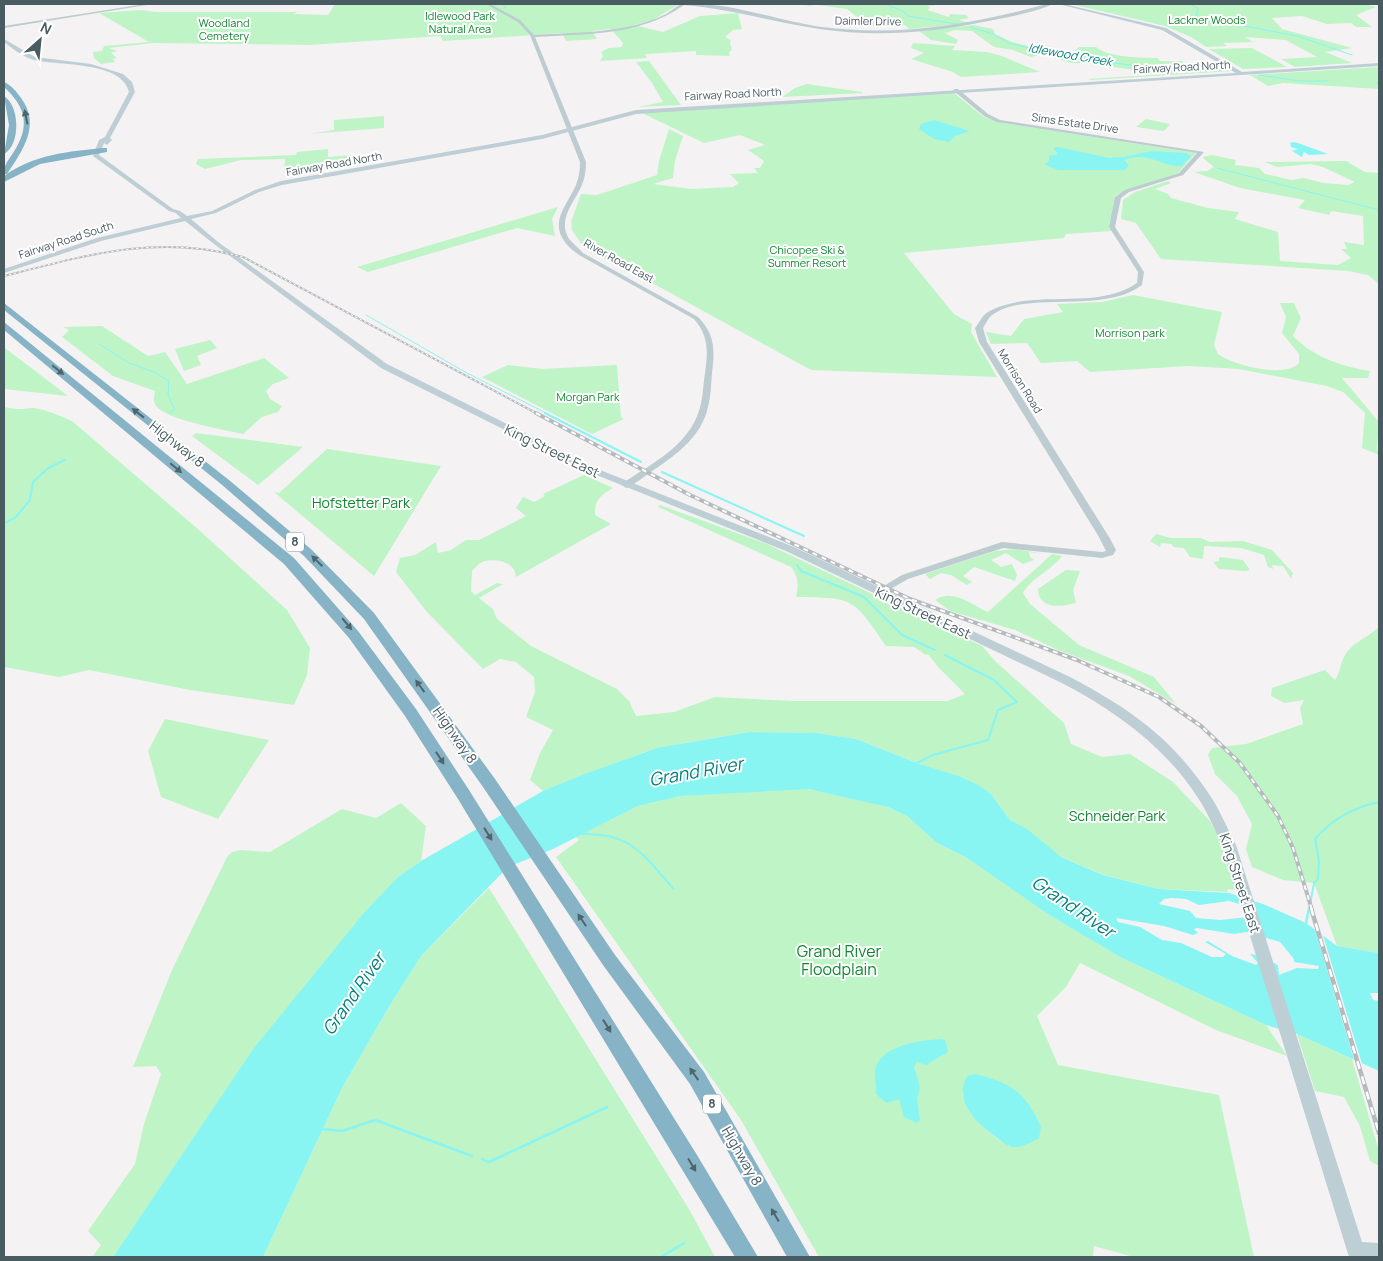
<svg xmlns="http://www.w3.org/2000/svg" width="1383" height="1261" font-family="Manrope,sans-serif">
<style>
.green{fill:#bff4c7;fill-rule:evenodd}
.water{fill:#88f5f2;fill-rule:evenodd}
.pier{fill:#f5f2f3}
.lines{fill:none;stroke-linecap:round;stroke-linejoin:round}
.stream-far2{stroke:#88f5f2;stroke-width:1}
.stream-far1{stroke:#88f5f2;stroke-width:2}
.stream{stroke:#88f5f2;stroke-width:2.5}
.tertiary{fill:#bcccd0;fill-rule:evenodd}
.secondary{fill:#bdced5;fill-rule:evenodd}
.motorway{fill:#86b3c5;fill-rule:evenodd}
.rail-far2-casing{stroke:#b4babd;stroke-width:2}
.rail-far1-casing{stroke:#b4babd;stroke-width:4}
.rail-casing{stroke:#b4babd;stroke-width:4.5}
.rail-far2{stroke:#fff;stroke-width:1;stroke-dasharray:2.5;stroke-linecap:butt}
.rail-far1{stroke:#fff;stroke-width:2;stroke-dasharray:5;stroke-linecap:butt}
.rail{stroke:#fff;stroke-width:2.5;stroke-dasharray:8;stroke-linecap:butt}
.oneway{fill:#4e656c}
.labels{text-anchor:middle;stroke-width:4;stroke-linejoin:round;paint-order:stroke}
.far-park-label{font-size:11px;fill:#0e882e;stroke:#fff}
.far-street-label{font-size:11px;fill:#485c62;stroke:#fff}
.far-water-label{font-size:12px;font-style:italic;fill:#06817e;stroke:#fff}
.shield{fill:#fff;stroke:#7f8d91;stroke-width:1}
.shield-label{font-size:12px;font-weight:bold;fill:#485c62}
.street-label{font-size:14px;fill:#485c62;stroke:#fff}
.park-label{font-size:14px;fill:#0e882e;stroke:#fff}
.near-park-label{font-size:16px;fill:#0e882e;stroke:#fff}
.near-water-label{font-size:18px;font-style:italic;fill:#06817e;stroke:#fff}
</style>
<rect width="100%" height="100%" fill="#f5f2f3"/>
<g class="green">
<polygon points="335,4 679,4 653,20 634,25 663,32 700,16 738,13 742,29 733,30 725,37 731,40 730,42 732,50 729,52 730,56 696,55 696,51 645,54 647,58 600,61 603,56 601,52 609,48 622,47 623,43 611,29 592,31 597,39 566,41 562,33 443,41 440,36 310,45 153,43 109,48 117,51 111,53 117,58 113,59 115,62 101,64 94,58 93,52 102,51 104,46 149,42 99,13 141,10 156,12 297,12 294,14 328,15"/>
<polygon points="792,4 943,4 928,6 930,8 927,10 949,17 950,14 966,15 969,18 959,20 969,23 909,29 905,25 869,26 847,9 810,4 812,6"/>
<polygon points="1071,4 1365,4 1376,7 1356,15 1372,27 1356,27 1351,23 1327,24 1302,16 1272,18 1282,29 1352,48 1325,52 1352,63 1295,67 1281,59 1317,57 1286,40 1245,37 1253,42 1223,43 1227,46 1206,47 1191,37 1165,26"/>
<path d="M974,25L993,29L995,34L1012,42L1053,52H1073L1079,47H1096C1106,57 1143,58 1158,58L1160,61H1182L1189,69L1222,66L1231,71L1091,80L1088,79L1165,74L1083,63H1071L1042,54L1031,57L1013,50L994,47L972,31L955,30L945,33L958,40L956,44L931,40L919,31Z"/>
<polygon points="913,43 955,46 952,50 987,52 1002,56 1040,72 961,77 953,72 911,59 924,53 911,48"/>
<polygon points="1252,48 1287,67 1243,69 1209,49"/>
<polygon points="649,61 681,105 638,107 663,102 652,83 636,62"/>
<polygon points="1379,67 1379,89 1283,83 1268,86 1250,75"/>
<polygon points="807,84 862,92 863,93 782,97 795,88"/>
<path d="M954,93L984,117L1003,123L1196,153L1178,173L1116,195C1111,204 1115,214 1109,224L1112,231L1066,234L1064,238L904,253L954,314L972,324L971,332L997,377L811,370L645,279L586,250L572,230L571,222L581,194L597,195L657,175L659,161L669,129L683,136L675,161L673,178L653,184L691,189L733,187L739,183L730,174L758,173L754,168H760L764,161L748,150L765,145L740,135L704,143L640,112Z"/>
<polygon points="384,116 384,128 308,134 334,130 334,120"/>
<polygon points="1146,119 1170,124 1164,131 1136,127"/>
<polygon points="328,149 328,157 351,155 351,159 329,160 328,166 284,171 285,159 241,160 205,169 196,164 198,159 296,155 297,152"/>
<polygon points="1212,155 1236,160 1235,165 1259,168 1265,174 1292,180 1303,178 1324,183 1348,185 1355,182 1323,167 1311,164 1278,167 1264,162 1346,161 1365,172 1379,173 1379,284 1368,275 1348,271 1161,259 1136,223 1121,219 1123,200 1135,192 1168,181 1171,183 1155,189 1168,194 1171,198 1208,208 1239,212 1235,219 1278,232 1280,261 1338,265 1351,258 1341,249 1347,249 1344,242 1364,245 1363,216 1331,211 1329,215 1298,208 1305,200 1240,188 1194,172 1207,171 1214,167 1202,157"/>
<polygon points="558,207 552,219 555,236 517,228 368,272 357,267"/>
<path d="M1133,295L1222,312L1214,345L1218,354C1233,365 1285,379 1299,363V354L1282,333L1286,317L1280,303H1294L1301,318L1293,336C1315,358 1341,366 1370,371L1368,378H1342L1379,422L1377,450L1379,451V455L1362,448L1365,413L1343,392L1327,386L1239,369L1189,366L1090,372L1077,361L1041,363L1027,343L991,344L986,332L1011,336L1024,319L1063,312L1057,304L1102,302Z"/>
<path d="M102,326L148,356L165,352L187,384L264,358L289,378L273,384L266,391L270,399L282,406L278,412L262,417L243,434C225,430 167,420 156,406C153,401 154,397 155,391L113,376L62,337L69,330L63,327Z"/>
<polygon points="210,340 217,348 197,356 201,365 184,371 175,349"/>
<polygon points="4,348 5,348 68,396 4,389"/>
<polygon points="508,365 542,369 617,365 621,417 624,419 592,434 482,377"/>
<path d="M4,407C14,409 22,410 31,408C41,407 63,417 72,421L199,530L287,610L310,648L307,675L294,705L190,690L89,670L59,677L4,667Z"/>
<polygon points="196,433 303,447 258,485 192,436"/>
<polygon points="327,449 441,466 374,576 274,492 279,493"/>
<path d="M584,475L613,488C601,495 594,500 595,515L611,524L516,577C515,561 496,559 485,561C480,562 475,568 472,571L471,591L475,595L497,583L503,584L479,598L493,609L497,619L531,646L617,689L629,701L636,716L674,712L715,697L794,701H948L965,694L938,667L928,654L926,655L914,647L886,646C852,597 855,598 796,597C799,586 798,575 791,567L658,507L660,505L767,544L982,646L995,661L1064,723L1071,744L1102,757L1130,754L1173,782L1210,821L1227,853L1236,890L1227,889L1228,892L1159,889L1104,875L1061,857L1010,820L991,794L965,779L917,763L856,739L817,733L749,732L685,743L645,752L543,791L530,780L540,753L553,730L526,717L535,692L534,677L516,662L500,659L483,669L426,611L396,572L400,558L415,555L436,542L438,553L451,550L466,540H479L526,516L516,508L523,497L534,502L545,496L543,494Z"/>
<polygon points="1156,534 1171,538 1201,538 1210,542 1243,541 1272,550 1293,573 1291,579 1283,566 1272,565 1273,569 1268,567 1264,555 1241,548 1206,546 1204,547 1203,559 1190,557 1184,548 1174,547 1171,544 1161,543 1160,547 1150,541"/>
<polygon points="1015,549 1046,554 1029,552 1030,557 1034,560 1023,564 1006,553 991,560 1001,567 1012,564 1017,575 1015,581 974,567 963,576 972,582 967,585 951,575 941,573 930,579 925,574 995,551"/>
<path d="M1052,554L1062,556C1051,571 1032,577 1023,593L1030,604L1079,645L1154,677L1176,704L1129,676L1058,650L1015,630L950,611L935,600C953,588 970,604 988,612Z"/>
<polygon points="1219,557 1243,560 1250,570 1245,571 1219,569 1213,562 1219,561"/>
<path d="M1066,570L1080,571L1073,590L1076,603C1061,607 1039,610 1038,589Z"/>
<path d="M1379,627V953L1337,946L1314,883L1283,880L1252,867L1246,849L1252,824L1237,796L1215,774L1208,755L1212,748L1246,744L1303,724L1300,708L1304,700L1285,703L1271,696L1272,688L1325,670L1335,680C1341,671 1340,664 1344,657C1351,643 1369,637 1379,627Z"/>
<polygon points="165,719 269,740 218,819 161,797 148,751"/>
<path d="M782,789H807L865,801L888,807L907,816L937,843L967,858L1046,913L1120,957L1266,1025L1287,1056L1216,1030L1080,963L1066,987L1037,1016L1058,1065L1219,1095L1254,1257H1134L1094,1246L1093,1257H819L741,1120L556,857L579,840L576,837L638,806L681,796ZM962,1093L1011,1147C987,1133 971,1119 962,1093Z"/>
<polygon points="401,803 426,826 421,861 398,877 255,1048 113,1257 92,1257 101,1245 88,1231 135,1164 144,1124 161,1074 156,1066 133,1067 172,970 227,857 232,852 241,850 270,852 342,809 376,818"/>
<polygon points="489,888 689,1209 715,1257 263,1257 342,1088 387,1010 421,956"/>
<polygon points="1297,1034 1352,1059 1379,1151 1379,1166 1370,1161 1360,1126 1344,1097 1315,1091"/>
</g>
<g class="water">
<polygon points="934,120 970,131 955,136 949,142 934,139 919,129 921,124"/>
<polygon points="1293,142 1298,143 1328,154 1309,155 1301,150 1304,152 1302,157 1292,151 1298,149 1291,147 1290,143"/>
<path d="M1058,147L1109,158L1123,157L1152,151L1186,153L1191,156L1182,166C1161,168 1151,150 1124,160L1129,165L1125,170H1058L1044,164L1049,161V156L1058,154L1053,148Z"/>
<path d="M749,732L817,733L856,739L917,763L961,777L980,786L991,794L1010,820L1027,829L1061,857L1103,875L1159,889L1229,893L1263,904L1306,923L1337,946L1379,953V993H1370L1373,1000L1379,1001V1071L1297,1034L1266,1025L1120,957L1046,913L967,858L937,843L907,816L888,807L808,789L681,796L638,806L553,849L508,867L421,956L387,1010L342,1088L263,1257H113L254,1048L364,913L398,877L421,861L543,791L582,775L657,748ZM1172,898L1186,899L1199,905L1229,901L1256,909L1257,916L1220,920L1196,918L1190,911L1159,904L1164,899ZM1116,918L1164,926L1193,935L1198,933L1194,929L1197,928L1234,934L1246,932L1280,942L1294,959V962L1319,966L1318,969L1297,968L1279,975L1278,965L1257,955L1250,954L1258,963L1256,965L1232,956L1208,941L1205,942L1226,954L1223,957H1212L1181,943L1162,940L1140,927L1118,922Z"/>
<path d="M941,1039L945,1040L948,1052L926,1065L917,1062L914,1067L920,1088L917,1098L920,1120L917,1123L904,1117L899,1099L887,1103L876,1094C877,1085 875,1083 875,1075C874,1046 921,1040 941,1039Z"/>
<path d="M976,1074C1013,1084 1025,1092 1041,1127L1039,1138C1031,1142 1023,1148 1013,1147C1007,1146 1001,1141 996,1137C977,1124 953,1101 967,1076Z"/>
</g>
<polygon class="pier" points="1314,926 1322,932 1363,1067 1355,1063"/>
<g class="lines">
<g class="stream-far2">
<polyline points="502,4 506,7 504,8"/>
<polyline points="885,4 903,11 908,16 957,24"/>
<polyline points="1191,4 1198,9 1196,15 1202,18 1297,36 1352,55"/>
<polyline points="970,27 993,34 1009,43 1055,55 1174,71"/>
<polyline points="1179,71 1221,69"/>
<polyline points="1259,75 1299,81 1328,81"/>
<polyline points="1376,83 1379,83"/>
<polyline points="1217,168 1379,210"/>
<polyline points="366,315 467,373 548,414"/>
<polyline points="99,344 129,363 154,372 169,381 168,395 175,410 169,413"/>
</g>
<g class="stream-far1">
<polyline points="545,413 641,462"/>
<polyline points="662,472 804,536"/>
<polyline points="4,523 15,518 30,500 33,482 48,468 65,460"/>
<polyline points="797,565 801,571 864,597 902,635 935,650"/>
<polyline points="917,763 933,755 988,740 998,710 1017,702 994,680 945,655"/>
<path d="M583,834C632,833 643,855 673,888"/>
<path d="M1309,910L1314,883L1318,879L1319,861L1315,839C1333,818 1353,808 1379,802"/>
</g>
<g class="stream">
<polyline points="1306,923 1309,908"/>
<polyline points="323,1129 342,1131 375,1120 472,1156"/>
<polyline points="482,1159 489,1162 607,1107"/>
<polyline points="661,1257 684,1243"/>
</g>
<g class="tertiary">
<polygon points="145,4 153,4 4,28 4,26"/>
<path d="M486,4H490L520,20L534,35C566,33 600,33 632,26C643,23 654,20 664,15C671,12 677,4 684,4C728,1 778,21 822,27C899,37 973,24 1047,4H1053C1033,13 1004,18 983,22C929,33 874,37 819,29C774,22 730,9 684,5C640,36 586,34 535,37L586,162C586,170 585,177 582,185C574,203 557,219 569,239C573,244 579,248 583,253L698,317C715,334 715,350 712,373C711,384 711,396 708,407C702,435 678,454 655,469C646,475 636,484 626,488L622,485L623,483C651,464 688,446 699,411C703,399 703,386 705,373C708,352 709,336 694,319L579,255C574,251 568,247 565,242C549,221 568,204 576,185C579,177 580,170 580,162L530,35L518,22Z"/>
<path d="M954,89H958L988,114L1000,120L1204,152L1183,175L1129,192L1121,198L1115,227L1144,272L1142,285C1101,316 1019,288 989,318C987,321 985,325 983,328L987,342L1109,537L1116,550L1113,555L1102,558L1003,548L908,579L880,595L877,594L875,592L877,590L902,575L1002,542L1102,552L1106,551L1099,537L979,342L975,328C978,324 981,319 984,315C991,309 1001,306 1009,304C1049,293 1102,308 1137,283L1138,272L1109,227L1115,197L1125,190L1179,173L1197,153L997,122L984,116L954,91Z"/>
</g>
<path class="secondary" d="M1058,4H1064L1166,28L1242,72L1379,63V66L636,114L542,139L282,185L259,192L216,213L191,219L218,242L387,364L595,468L794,547L1070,677C1130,709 1171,737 1209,794C1220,810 1227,828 1236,845L1362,1242L1379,1243V1257H1349L1222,845C1215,830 1208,814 1200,801C1166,747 1117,712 1062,683L786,551L589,472L381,368L214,244L185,221L101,241L4,273V269L97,238L181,218L176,213L169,211L93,156L99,140L105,137L129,92C122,61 60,66 34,60C23,57 13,49 4,42V39L35,57L91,64L123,74L132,82L135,92L110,138L112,140L107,145L104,143L105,141L99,155L173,209L180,211L187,216L212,211L255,190L281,181L542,135L636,110L1236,73L1162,30Z"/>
<g class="motorway">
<path d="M4,82C11,85 17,92 21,98C41,125 23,150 7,174H4C3,166 8,161 13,153C30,127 27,108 4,87Z"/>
<path d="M4,96C20,106 21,145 4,154L9,125Z"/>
<path d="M104,148H107V152L40,164L4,182V176C32,155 70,151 104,148Z"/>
<polygon points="4,303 229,480 312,550 374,613 495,779 615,955 704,1072 810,1257 787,1257 690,1084 603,965 483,787 364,619 304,556 221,484 4,310"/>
<polygon points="4,322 294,558 358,631 416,709 469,790 697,1155 758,1257 735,1257 458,799 405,716 349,638 284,564 4,330"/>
</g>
<g class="rail-far2-casing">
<path id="rail-far2" d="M4,276C87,255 157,234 243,257L538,414"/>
</g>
<g class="rail-far1-casing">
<polyline id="rail-far1" points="536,413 690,495 910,599 1077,660 1159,697 1201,726 1240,763 1278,816 1293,848 1312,910"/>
</g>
<g class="rail-casing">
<polyline id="rail" points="1311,908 1379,1133"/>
</g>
<use href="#rail-far2" class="rail-far2"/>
<use href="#rail-far1" class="rail-far1"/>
<use href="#rail" class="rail"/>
</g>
<defs><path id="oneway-solid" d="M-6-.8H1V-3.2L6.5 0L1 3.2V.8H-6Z" transform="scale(1.25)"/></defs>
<g class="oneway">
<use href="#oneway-solid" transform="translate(26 117) rotate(-101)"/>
<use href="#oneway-solid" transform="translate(58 370) rotate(39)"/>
<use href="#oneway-solid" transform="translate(138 413) rotate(-142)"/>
<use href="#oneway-solid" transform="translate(176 468) rotate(40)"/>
<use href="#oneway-solid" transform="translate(317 561) rotate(-136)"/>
<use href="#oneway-solid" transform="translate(347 624) rotate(50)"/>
<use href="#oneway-solid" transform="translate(420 686) rotate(-126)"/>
<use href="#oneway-solid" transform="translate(440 758) rotate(57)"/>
<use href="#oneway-solid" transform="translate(488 834) rotate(58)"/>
<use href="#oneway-solid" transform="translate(582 920) rotate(-124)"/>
<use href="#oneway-solid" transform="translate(607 1026) rotate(58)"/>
<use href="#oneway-solid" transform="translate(694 1074) rotate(-125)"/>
<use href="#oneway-solid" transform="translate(692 1165) rotate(59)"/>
<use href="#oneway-solid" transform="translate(775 1215) rotate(-120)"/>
</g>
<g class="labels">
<g class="far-park-label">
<text x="460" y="20">Idlewood Park<tspan x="460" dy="13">Natural Area</tspan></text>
<text x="1207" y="24">Lackner Woods</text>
<text x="224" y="27">Woodland<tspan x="224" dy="13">Cemetery</tspan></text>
<text x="807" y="254">Chicopee Ski &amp;<tspan x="807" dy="13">Summer Resort</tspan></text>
<text x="1130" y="337">Morrison park</text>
<text x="588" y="401">Morgan Park</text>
</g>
<g class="far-street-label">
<text transform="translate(868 21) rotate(1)" y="4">Daimler Drive</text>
<text transform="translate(1182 67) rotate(-3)" y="4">Fairway Road North</text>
<text transform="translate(733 94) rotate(-3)" y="4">Fairway Road North</text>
<text transform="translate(1075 123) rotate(8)" y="4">Sims Estate Drive</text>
<text transform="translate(334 164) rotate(-10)" y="4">Fairway Road North</text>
<text transform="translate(66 240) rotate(-18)" y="4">Fairway Road South</text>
<text transform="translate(619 261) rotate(29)" y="4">River Road East</text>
<text transform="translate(1020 381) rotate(58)" y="4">Morrison Road</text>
</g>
<g class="far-water-label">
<text transform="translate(1070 55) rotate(10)" y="4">Idlewood Creek</text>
</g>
<g class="shield">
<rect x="286" y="532.5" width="18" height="19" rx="4"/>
<rect x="703" y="1094.5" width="18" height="19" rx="4"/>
</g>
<g class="shield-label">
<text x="295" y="546">8</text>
<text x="712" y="1108">8</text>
</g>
<g class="street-label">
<text transform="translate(177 444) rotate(38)" y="5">Highway 8</text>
<text transform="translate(552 451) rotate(26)" y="5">King Street East</text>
<text transform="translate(923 613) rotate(25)" y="5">King Street East</text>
<text transform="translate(455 735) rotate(55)" y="5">Highway 8</text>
<text transform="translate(1240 883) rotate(72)" y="5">King Street East</text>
<text transform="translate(742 1156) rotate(60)" y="5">Highway 8</text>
</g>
<g class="park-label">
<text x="361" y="508">Hofstetter Park</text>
<text x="1117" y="821">Schneider Park</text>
</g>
<g class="near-park-label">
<text x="839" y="957">Grand River<tspan x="839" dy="18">Floodplain</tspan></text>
</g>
<g class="near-water-label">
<text transform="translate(696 772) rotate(-10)" y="6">Grand River</text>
<text transform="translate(1073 907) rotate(34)" y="6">Grand River</text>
<text transform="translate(354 994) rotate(-55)" y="6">Grand River</text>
</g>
</g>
<rect width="1383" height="1261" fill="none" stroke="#485c62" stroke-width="10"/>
<g transform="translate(40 40) rotate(27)" stroke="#ffffff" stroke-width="4" paint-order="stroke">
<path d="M0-4L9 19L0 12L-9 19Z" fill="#485c62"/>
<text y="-8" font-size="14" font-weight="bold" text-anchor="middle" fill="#485c62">N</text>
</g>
</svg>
